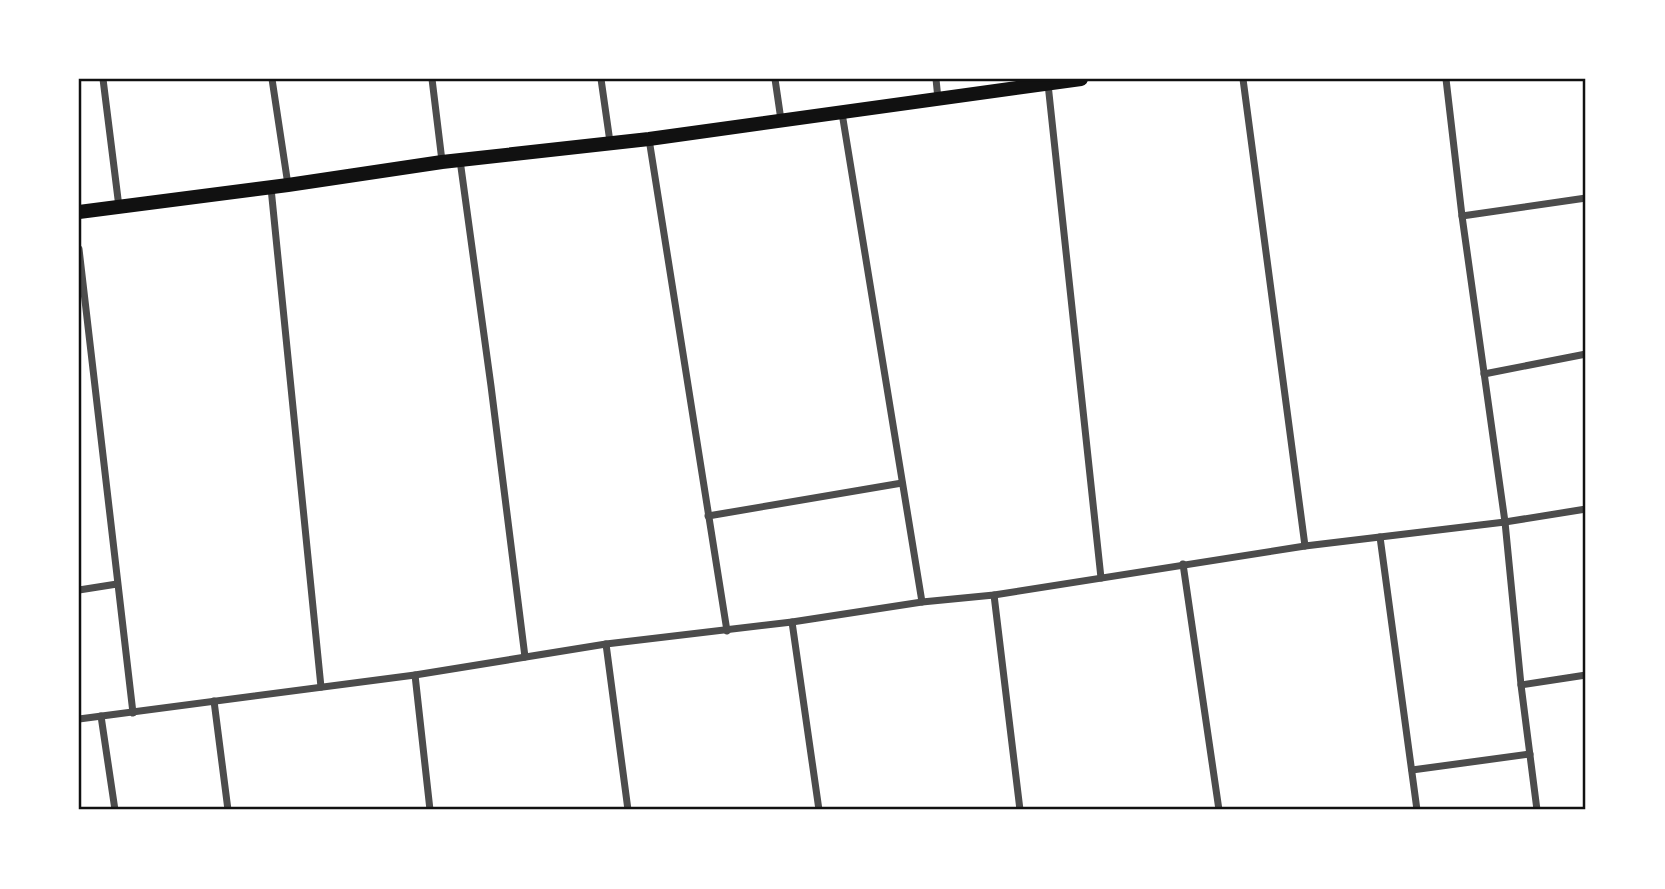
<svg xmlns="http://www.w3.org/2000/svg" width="1665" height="889" font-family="Lato,sans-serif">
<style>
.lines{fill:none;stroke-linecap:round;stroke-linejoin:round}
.minor{stroke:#4c4c4c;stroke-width:7}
.secondary{stroke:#111;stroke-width:14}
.neatline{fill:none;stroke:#111;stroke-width:2.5}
</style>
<rect width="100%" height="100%" fill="#fff"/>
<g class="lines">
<g class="minor">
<polyline points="103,79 119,207"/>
<polyline points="272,79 288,185"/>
<polyline points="432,79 442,161"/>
<polyline points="601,79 610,142"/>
<polyline points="775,79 781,120"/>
<polyline points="936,79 938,99"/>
<polyline points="1243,79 1305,546"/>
<polyline points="1446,79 1462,216 1505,522 1521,685 1537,810"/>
<polyline points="1048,84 1101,578"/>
<polyline points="842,113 922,602"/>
<polyline points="649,139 727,631"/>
<polyline points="460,160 491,386 525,657"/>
<polyline points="271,188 321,687"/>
<polyline points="1462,216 1586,198"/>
<polyline points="79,249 133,713"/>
<polyline points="1484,374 1586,354"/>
<polyline points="708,516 902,483"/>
<polyline points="1380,537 1417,810"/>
<polyline points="1183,564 1219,810"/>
<polyline points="79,590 117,584"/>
<polyline points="994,595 1020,810"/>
<polyline points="792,622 819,810"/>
<polyline points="606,644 628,810"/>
<polyline points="415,675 430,810"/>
<polyline points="1521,685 1586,675"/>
<polyline points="214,701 228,810"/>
<polyline points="101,716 115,810"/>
<polyline points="79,719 415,675 606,644 792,622 922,602 994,595 1305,546 1505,522 1586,509"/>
<polyline points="1412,770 1530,754"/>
</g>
<polyline class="secondary" points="79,212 288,185 442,162 649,139 1081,79"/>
</g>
<rect width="1665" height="889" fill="none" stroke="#ffffff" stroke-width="161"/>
<rect x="80" y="80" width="1504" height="728" class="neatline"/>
</svg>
